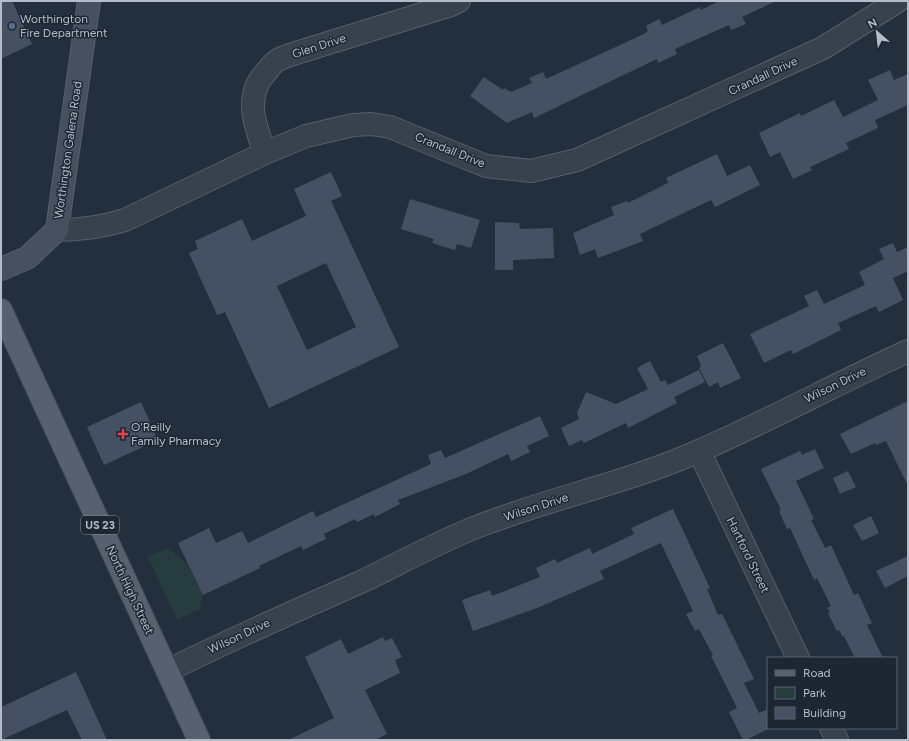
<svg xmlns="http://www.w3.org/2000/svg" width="909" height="741" font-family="Figtree,sans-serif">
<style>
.green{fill:#263c3f}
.building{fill:#455162;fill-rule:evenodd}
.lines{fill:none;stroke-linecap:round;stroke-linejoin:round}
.street-casing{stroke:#565f6c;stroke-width:24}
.secondary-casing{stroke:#565f6c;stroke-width:24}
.primary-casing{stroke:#414a57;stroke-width:24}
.street{stroke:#38414e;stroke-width:22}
.secondary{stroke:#465061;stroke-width:22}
.primary{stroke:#56606e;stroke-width:22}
.service-dot{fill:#5c6f8a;stroke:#1d2633;stroke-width:1.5}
.health-dot{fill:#e0444e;stroke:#1d2633;stroke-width:1.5}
.labels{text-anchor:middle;stroke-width:3;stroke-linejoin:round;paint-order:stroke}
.shield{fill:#1d2633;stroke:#878f9c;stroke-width:1}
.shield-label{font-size:11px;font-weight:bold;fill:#b4bcc9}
.poi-label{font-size:12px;fill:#b4bcc9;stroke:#1d2633;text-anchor:start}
.street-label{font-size:12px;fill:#b4bcc9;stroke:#1d2633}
</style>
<rect width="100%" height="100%" fill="#242f3e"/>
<polygon class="green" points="168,548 188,564 203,595 200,609 177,620 148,557"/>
<g class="building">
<polygon points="1,1 12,1 32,44 1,59"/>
<polygon points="719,1 776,1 742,17 746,24 731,30 729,25 675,49 677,54 658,63 657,59 534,118 532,112 507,123 470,96 484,77 503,90 504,88 511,92 532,83 529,78 543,72 546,79 644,34 648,31 646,26 659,19 662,25 700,7 701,10"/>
<polygon points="890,70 894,80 908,74 908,105 875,120 878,128 846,143 849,149 810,167 812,170 793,179 780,152 770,157 759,133 800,113 801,116 834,100 843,117 878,100 868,80"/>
<polygon points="717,154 727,176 750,165 760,185 715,207 711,200 640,234 643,241 625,248 598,258 595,249 580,255 573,233 614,215 611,207 627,201 628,203 668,183 666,178"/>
<path d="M331,172L342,196L331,201L399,347L269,408L225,312L217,315L189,253L198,249L195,241L242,219L252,241L306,216L294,189ZM326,263L356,327L307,350L277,286Z"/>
<polygon points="410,199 480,220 471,248 457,244 455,250 432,243 434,239 401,229"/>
<polygon points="495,222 519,223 520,229 553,228 554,258 513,260 513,270 495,270"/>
<polygon points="893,243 897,252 908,247 908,271 893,278 903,300 879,312 876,306 838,323 841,330 793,354 791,350 764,363 750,334 809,306 804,296 817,290 824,304 865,285 859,272 884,259 879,249"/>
<polygon points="723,343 741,378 720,388 718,382 709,387 699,368 701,366 697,356"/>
<polygon points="650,361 661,382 665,380 668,385 699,370 705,382 674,397 677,403 628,428 626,423 584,443 582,440 569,446 561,428 579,419 577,413 586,392 616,404 648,389 637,368"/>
<polygon points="908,401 908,486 886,441 876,445 875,443 851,454 840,434"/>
<polygon points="141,402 158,440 104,465 87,427"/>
<polygon points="540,416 549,436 527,446 530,452 511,461 508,454 466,474 398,500 400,504 375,517 374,514 357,522 355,519 324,534 326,539 303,550 301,546 259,566 260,568 203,595 178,543 209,528 216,543 242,531 248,543 313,511 316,517 431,464 428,455 441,450 445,458"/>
<polygon points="815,449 824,468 796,481 814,519 811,520 825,548 831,545 854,595 858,593 872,623 867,625 883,658 855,658 844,636 843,637 839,630 837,631 828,613 830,612 827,608 831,606 817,578 814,580 790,528 787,529 779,511 781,510 761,469 800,451 802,455"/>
<polygon points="848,471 856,487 840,494 833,478"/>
<polygon points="673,509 710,588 707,589 718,615 722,614 754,679 744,683 759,713 768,709 768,729 746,740 743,740 729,712 737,708 711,656 713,655 699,629 695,631 686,614 693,611 661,543 600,571 604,579 537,608 473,631 462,600 490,590 492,596 540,577 536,568 555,559 557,563 590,548 592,554 634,534 631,528"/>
<polygon points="871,516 879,533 862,541 853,525"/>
<polygon points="908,556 908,576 885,588 876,571"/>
<polygon points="383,637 385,641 392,638 402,657 395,660 400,673 365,690 387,734 375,740 288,740 334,718 305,657 341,639 348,654"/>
<polygon points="76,672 107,740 82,740 67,710 1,740 1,707"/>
</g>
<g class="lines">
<g class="street-casing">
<g id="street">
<path d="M265,153C255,126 243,95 267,71C270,67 274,62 278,60C283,57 290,55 296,53L451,5L459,1"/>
<path d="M57,230C81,230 102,227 125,220L265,153L306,136L353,125L371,124L390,127L486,166L531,171L577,160L823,48L898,1"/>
<polyline points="699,451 798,658"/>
<path d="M167,671C231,639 297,610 363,581C398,564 433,545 469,530C544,499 625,484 699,451C770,420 838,383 908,351"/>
<polyline points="831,728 837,740"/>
</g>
</g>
<g class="secondary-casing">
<polyline id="secondary" points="1,269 27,258 57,230 89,1"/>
</g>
<g class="primary-casing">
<polyline id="primary" points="1,310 199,740"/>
</g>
<use href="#street" class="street"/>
<use href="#secondary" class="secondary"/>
<use href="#primary" class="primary"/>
</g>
<circle class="service-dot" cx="12" cy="26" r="4"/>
<path class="health-dot" d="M121 428h4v4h4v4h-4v4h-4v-4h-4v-4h4z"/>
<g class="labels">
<rect class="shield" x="81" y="516" width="38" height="18" rx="3"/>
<g class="shield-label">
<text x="100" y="529">US 23</text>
</g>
<g class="poi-label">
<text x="20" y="23">Worthington<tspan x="20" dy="14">Fire Department</tspan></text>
<text x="131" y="431">O'Reilly<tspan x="131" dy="14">Family Pharmacy</tspan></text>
</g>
<g class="street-label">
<text transform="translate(319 46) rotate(-18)" y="4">Glen Drive</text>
<text transform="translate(763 76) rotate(-25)" y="4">Crandall Drive</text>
<text transform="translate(68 150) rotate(-82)" y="4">Worthington Galena Road</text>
<text transform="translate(450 150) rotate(22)" y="4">Crandall Drive</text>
<text transform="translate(835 385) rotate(-26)" y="4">Wilson Drive</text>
<text transform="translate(536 507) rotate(-18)" y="4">Wilson Drive</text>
<text transform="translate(748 555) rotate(64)" y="4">Hartford Street</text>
<text transform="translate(130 590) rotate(65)" y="4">North High Street</text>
<text transform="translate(239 636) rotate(-25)" y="4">Wilson Drive</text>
</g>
</g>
<rect width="909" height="741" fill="none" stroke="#b4bcc9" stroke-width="4"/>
<rect x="767" y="657" width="130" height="72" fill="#1d2633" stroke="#59626f"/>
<rect x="775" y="670" width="20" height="6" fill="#56606e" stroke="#59626f"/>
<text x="803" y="677" font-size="12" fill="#b4bcc9">Road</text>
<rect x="775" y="687" width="20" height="12" fill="#263c3f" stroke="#59626f"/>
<text x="803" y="697" font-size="12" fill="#b4bcc9">Park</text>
<rect x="775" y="707" width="20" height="12" fill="#455162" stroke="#59626f"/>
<text x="803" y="717" font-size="12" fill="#b4bcc9">Building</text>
<g transform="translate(877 32) rotate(332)" stroke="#1d2633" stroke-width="3" paint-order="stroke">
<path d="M0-3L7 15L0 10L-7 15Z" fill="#b4bcc9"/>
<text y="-6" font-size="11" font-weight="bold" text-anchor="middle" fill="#b4bcc9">N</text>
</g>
</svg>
